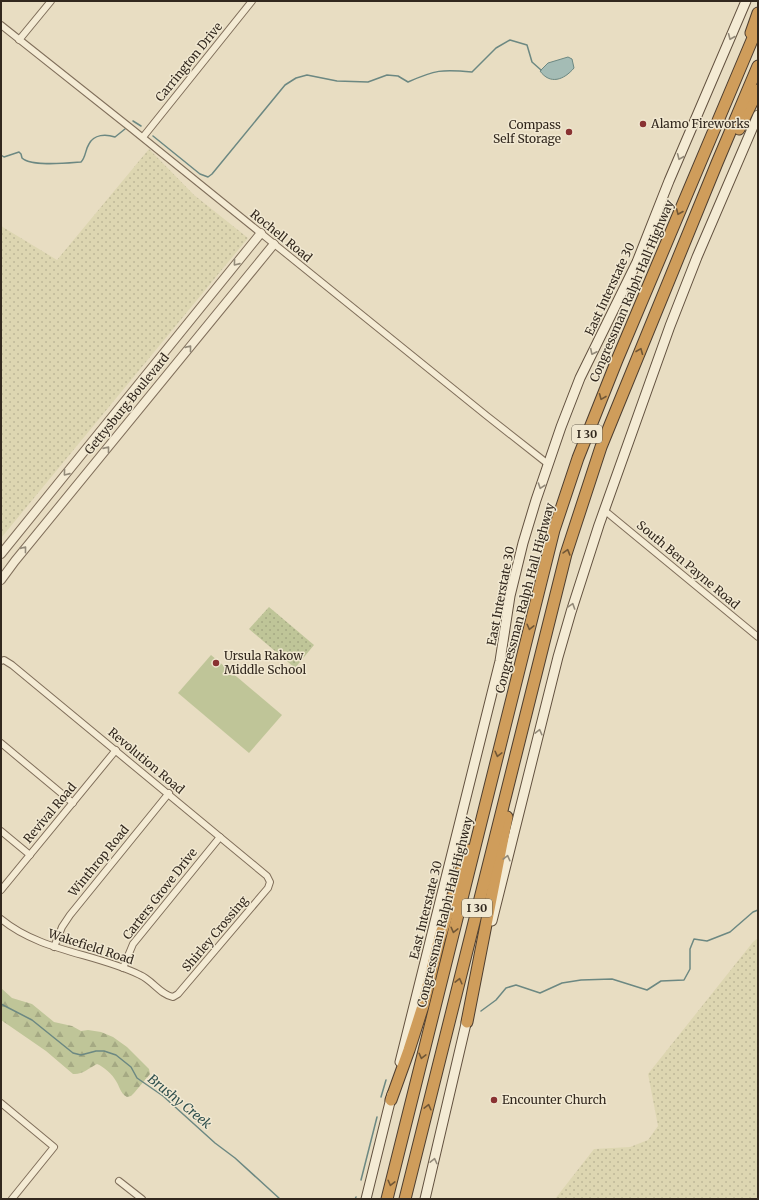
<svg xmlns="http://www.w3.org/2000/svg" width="759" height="1200" font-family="Merriweather,serif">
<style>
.farmland{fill:url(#farmland-dots)}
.grass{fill:#bfc598}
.forest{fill:url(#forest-firs)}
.park{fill:url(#park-dots)}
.water{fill:#a4bcb5;stroke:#6c8882}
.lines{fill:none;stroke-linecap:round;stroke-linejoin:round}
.stream{stroke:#6c8882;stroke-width:1.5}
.minor-casing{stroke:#806f5b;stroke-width:8}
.tertiary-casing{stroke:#806f5b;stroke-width:10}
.secondary-casing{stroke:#62513f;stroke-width:11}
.motorway-casing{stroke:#4e3e2f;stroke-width:13}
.minor{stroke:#f4ebd4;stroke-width:6}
.tertiary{stroke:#f4ebd4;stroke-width:8}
.secondary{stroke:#f4ebd4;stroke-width:9}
.motorway{stroke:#cf9d5b;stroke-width:11}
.oneway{stroke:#938a79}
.oneway2{stroke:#715736}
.poi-dot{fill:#893232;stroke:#f1e8d1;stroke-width:1.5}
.labels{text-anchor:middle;stroke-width:3;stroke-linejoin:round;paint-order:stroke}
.shield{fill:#f1e8d1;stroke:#6b6254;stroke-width:1}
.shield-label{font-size:11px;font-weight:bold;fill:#32281e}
.street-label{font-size:12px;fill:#32281e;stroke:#f1e8d1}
.poi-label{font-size:12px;fill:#32281e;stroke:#f1e8d1;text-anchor:start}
.water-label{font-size:13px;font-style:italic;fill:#2f504e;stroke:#f1e8d1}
</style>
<defs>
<pattern id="farmland-dots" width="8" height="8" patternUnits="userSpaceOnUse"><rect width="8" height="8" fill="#ddd6b1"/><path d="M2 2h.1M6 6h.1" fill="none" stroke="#beb898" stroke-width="1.8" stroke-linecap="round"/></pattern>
<pattern id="forest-firs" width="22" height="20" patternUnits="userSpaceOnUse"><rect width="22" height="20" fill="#bfc598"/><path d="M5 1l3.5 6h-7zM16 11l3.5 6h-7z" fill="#a5a983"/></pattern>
<pattern id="park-dots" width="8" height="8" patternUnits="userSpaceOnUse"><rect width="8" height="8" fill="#bfc598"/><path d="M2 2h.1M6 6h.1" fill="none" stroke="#a5a983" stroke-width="1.8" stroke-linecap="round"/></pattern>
</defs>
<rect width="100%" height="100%" fill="#e8ddc2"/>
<g class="farmland">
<polygon points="149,149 194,195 248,238 1,538 1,226 57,260"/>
<polygon points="758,938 758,1199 555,1199 594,1149 630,1147 648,1140 658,1126 648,1074 753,942"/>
</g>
<polygon class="grass" points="211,655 282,715 249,753 178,693"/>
<path class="forest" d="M1,988L12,998L32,1004L54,1022L72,1026L81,1031L88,1030L101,1032L113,1037L127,1047L149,1069L150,1074L134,1093L131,1096L127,1097C120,1093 120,1087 116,1081C113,1075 103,1066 97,1064C89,1068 82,1075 73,1074L46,1051L1,1020Z"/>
<polygon class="park" points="269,607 314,645 295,668 249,629"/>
<path class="water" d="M568,57L572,59L574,68C564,80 550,85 540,71L548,63Z"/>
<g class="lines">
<g class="stream">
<polyline points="133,121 141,126"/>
<path d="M153,136L200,174L208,177L212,174L285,85L296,78L307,75L337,81L368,82L387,75L398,76L408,82C435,70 442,69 472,72L496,48L510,40L527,45L532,62L541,70"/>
<path d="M1,155L4,157L19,152L21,154L22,158C31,167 68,163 81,162C86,157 85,150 89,144C94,134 106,134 115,137L125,129"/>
<polyline points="1,1004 32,1020 73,1053 81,1055 96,1051 104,1051 116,1055 131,1067 137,1078 163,1096 215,1143 235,1158 280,1199"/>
<polyline points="481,1011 496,1000 506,988 516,985 540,993 562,983 581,980 612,979 647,990 661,981 684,980 690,969 690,949 694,939 707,941 730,932 753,912 758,910"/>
<polyline points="381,1097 386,1080"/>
<polyline points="361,1180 377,1117"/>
<polyline points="355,1199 356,1197"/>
</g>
<g class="minor-casing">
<g id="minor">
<polyline points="1,25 132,129 487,416 548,464"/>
<polyline points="19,40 51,1"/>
<polyline points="143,137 252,1"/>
<polyline points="604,510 758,637"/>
<path d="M1,661L4,660L12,665L267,876L270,882L268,888L178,994L173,997C161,995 152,980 140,975C95,953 41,952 1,919"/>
<polyline points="1,743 73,803"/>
<polyline points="1,831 30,855"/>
<polyline points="1,890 116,750"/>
<polyline points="54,947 62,927 70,915 169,793"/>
<polyline points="123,968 133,944 220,837"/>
<polyline points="1,1103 54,1147 12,1199"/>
<polyline points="119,1181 142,1199"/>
</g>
</g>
<g class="tertiary-casing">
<g id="tertiary">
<polyline points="1,554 261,233"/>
<polyline points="1,580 15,561 274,244"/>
</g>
</g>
<g class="secondary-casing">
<g id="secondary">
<polyline points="492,921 558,657 571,612 599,525 670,326 697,257 758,115"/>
<polyline points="400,1062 500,661 510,596 523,543 536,500 561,427 580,378 637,262 669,181 746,1"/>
<polyline points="366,1199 392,1094"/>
<polyline points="425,1199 468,1015"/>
</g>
</g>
<g class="motorway-casing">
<g id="motorway">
<polyline points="751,33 758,13"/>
<polyline points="739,129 758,90"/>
<polyline points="467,1022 507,817"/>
<polyline points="391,1100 409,1050 423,1006 440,937 468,850"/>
<polyline points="387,1199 554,530 578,458 617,360 758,26"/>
<polyline points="405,1199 566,554 601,447 717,163 758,66"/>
</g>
</g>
<use href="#minor" class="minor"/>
<use href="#tertiary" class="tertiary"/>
<use href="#secondary" class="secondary"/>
<use href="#motorway" class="motorway"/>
</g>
<defs><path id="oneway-chevron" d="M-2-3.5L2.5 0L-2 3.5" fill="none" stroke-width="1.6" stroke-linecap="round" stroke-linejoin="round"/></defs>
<g class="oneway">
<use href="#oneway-chevron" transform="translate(731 37) rotate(113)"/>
<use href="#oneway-chevron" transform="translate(680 157) rotate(113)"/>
<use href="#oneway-chevron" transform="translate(236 263) rotate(129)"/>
<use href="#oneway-chevron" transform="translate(189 348) rotate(-51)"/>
<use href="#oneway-chevron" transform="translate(593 352) rotate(116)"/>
<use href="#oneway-chevron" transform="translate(107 449) rotate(-51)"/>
<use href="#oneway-chevron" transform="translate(66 473) rotate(129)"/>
<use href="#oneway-chevron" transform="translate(541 486) rotate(109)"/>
<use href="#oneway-chevron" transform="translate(24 549) rotate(-51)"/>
<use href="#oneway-chevron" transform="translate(572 606) rotate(-72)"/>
<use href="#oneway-chevron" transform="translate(539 732) rotate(-76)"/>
<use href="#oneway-chevron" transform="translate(507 858) rotate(-76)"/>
<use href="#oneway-chevron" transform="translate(434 1161) rotate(-77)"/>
</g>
<g class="oneway2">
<use href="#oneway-chevron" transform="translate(679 212) rotate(113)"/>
<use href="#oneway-chevron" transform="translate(640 351) rotate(-68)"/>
<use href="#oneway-chevron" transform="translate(602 397) rotate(112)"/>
<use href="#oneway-chevron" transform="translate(567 552) rotate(-74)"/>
<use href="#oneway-chevron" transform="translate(530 627) rotate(104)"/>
<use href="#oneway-chevron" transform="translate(498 754) rotate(104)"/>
<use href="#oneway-chevron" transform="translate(454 930) rotate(104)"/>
<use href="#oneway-chevron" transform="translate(459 981) rotate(-76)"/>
<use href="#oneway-chevron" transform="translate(422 1056) rotate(104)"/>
<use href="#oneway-chevron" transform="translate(428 1107) rotate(-76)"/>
<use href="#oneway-chevron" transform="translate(391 1183) rotate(104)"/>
</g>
<g class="poi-dot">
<circle cx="643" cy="124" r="4"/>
<circle cx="569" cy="132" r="4"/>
<circle cx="216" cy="663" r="4"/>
<circle cx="494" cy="1100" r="4"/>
</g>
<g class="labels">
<g class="shield">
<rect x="572" y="425" width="30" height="18" rx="3"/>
<rect x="462" y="899" width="30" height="18" rx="3"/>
</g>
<g class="shield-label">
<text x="587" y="438">I 30</text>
<text x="477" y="912">I 30</text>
</g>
<g class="street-label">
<text transform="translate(189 62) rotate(-51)" y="4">Carrington Drive</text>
<text transform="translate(281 236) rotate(39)" y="4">Rochell Road</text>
<text transform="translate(610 289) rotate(-65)" y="4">East Interstate 30</text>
<text transform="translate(632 291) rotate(-67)" y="4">Congressman Ralph Hall Highway</text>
<text transform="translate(127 404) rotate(-51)" y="4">Gettysburg Boulevard</text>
<text transform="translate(688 565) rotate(40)" y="4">South Ben Payne Road</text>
<text transform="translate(501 596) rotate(-79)" y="4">East Interstate 30</text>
<text transform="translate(525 598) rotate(-75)" y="4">Congressman Ralph Hall Highway</text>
<text transform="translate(146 761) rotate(40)" y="4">Revolution Road</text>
<text transform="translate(50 813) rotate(-50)" y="4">Revival Road</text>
<text transform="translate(99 861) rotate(-51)" y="4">Winthrop Road</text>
<text transform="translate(160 894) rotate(-52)" y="4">Carters Grove Drive</text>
<text transform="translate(426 910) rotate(-76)" y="4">East Interstate 30</text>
<text transform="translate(445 912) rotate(-76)" y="4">Congressman Ralph Hall Highway</text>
<text transform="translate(215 934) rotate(-50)" y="4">Shirley Crossing</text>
<text transform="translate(91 947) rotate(18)" y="4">Wakefield Road</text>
</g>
<g class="poi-label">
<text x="651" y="128">Alamo Fireworks</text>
<text x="561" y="129" text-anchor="end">Compass<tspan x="561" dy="14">Self Storage</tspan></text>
<text x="224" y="660">Ursula Rakow<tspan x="224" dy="14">Middle School</tspan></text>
<text x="502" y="1104">Encounter Church</text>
</g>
<g class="water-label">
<text transform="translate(180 1101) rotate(39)" y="5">Brushy Creek</text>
</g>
</g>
<rect width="759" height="1200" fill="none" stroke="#32281e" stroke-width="4"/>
</svg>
